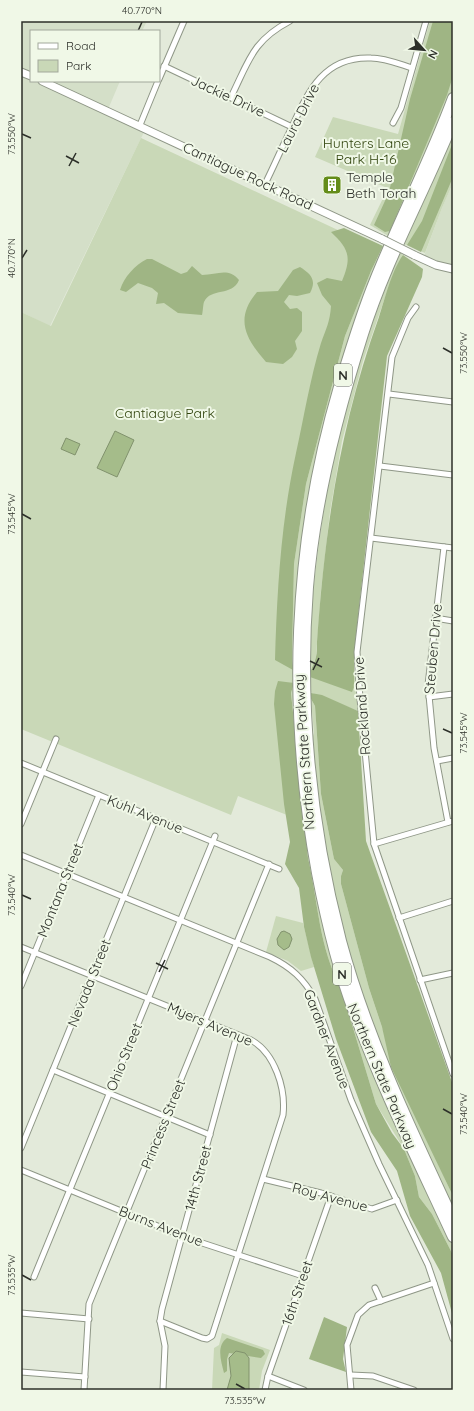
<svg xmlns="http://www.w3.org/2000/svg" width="474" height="1411" font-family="Quicksand,sans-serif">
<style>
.built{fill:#d4dfc8}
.green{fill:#c9d8b7}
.forest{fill:#9fb584}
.water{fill:#a5bc8a;stroke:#81926d}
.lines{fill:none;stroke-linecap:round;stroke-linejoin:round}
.street-casing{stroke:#8f9787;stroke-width:7}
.secondary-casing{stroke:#8f9787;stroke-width:9}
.highway-casing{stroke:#8f9787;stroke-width:12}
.street{stroke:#fff;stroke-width:5}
.secondary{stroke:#fff;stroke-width:7}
.highway{stroke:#fff;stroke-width:10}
.secondary-bridge-casing{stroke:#8f9787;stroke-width:9;stroke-linecap:butt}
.secondary-bridge{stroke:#fff;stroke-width:7}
.ticks{fill:none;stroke:#2c2f29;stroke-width:1.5}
.labels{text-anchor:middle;stroke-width:4;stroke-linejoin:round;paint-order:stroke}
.shield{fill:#f0f8e7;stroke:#676b62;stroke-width:1}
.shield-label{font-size:13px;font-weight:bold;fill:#2c2f29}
.street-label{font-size:14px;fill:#2c2f29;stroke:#f0f8e7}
.park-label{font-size:14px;fill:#30440d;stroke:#f0f8e7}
.poi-label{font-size:14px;fill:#2c2f29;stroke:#f0f8e7;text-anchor:start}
.neatline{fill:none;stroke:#2c2f29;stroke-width:1.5}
.ticks-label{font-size:10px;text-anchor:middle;fill:#2c2f29}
</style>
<rect width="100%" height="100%" fill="#e3eada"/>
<g class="built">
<polygon points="21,21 147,21 142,31 31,31 31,81 120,81 106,114 144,132 50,326 21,312"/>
<polygon points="453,183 453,269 423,259 442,208"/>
</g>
<g class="green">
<polygon points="430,21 453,21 453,87 442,119 390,237 370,225 387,190 385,187 315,157 333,117 398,134"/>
<polygon points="453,133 453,183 442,208 425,253 404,244"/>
<path d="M141,138L372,246L303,454L284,661L353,690L354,664L358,711L294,686L320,903L453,1248V1255L432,1214L419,1197L415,1176L404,1149L376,1104L341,988C319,948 318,901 308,858L291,693L293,686L284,683L300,820L238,796L231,815L21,729V312L51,326Z"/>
<path d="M383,246L386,247C363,309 337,371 321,435C303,509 298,585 293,660L292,655L294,564L306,484L345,336L371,271Z"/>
<path d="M400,253L403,255L389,286L363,361L342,441L330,512L321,591L316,657L310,672C308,631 313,591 318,551C331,447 359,349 400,253Z"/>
<polygon points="311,699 315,706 321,794 334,859 343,870 341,876 341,884 369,988 382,1027 418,1121 453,1196 453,1209 402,1099 355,976 342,929 323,839 312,739 314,733"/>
<polygon points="276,916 303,923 314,967 301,971 288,961 266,952"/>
<polygon points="222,1333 270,1350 262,1371 259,1390 212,1390 214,1348 219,1345"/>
</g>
<g class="forest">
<polygon points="433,21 453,21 453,76 447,95 390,231 385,232 374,225 389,192 410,99"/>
<polygon points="453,142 453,177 421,252 407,245 422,221"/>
<path d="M344,228L383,246L371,271L345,336L306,484L294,564L292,655L293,670L275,660C277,591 281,521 296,453C304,417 310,379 321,343C326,329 330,322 331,306L322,295L317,283L327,278L342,281C352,257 349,249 331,232Z"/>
<path d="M403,255L423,269L422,277L387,356L354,653V687L352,692L310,677C310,669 314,665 316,657C317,653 317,647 317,642C325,528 340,425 379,317C385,298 392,270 403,255Z"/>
<path d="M147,259H152L181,274L187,272L192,266L202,275C217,275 228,267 239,280C232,297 211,287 204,302C203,305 203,311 202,315L178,313L164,303L156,304L158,293L152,288L138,283L126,292L120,290C124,277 135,265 147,259Z"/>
<path d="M300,267C311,274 317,280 310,293L297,296L289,295L284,302L290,309L297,308L302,312V331L295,341L297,349L292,357L283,364L266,362C246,339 234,319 257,292L278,291L293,270Z"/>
<path d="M278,681L294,683L291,693L308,858C318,901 319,948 341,988L376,1104L392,1133L404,1149L415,1176L419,1197L432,1214L453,1255V1317L441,1273L410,1216L397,1171L371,1132L336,1039L311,957L304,927L299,888L285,864L290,842L284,804L274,704L275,691Z"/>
<polygon points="311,693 322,695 358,711 366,841 453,1085 453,1196 391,1067 382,1027 369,988 341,884 341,876 343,870 334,859 321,794 315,706 311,699"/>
<polygon points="324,1317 347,1327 343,1359 346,1372 309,1359"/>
<path d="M227,1338L263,1350L265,1354L261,1358L229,1353L227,1359V1371L224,1373C221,1361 216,1346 227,1338Z"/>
</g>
<g class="water">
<polygon points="115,431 134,440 117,477 97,468"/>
<polygon points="66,438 80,444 75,455 61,449"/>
<polygon points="284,931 290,934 292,939 289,947 284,950 278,945 277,939 281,932"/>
<polygon points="236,1351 245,1353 249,1358 249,1390 227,1390 231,1376 229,1358"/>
</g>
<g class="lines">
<g class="street-casing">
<g id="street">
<polyline points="164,66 292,127"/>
<polyline points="159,79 184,21"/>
<path d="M231,97C249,61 252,41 290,21"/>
<polyline points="393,123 401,108 426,21"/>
<polyline points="140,125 158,81"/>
<path d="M265,184C274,166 282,147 291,129C308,92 323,56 371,58C385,58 399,64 412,68"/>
<polyline points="416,307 408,318 392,357 357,652 360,699 374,844 453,1074"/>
<polyline points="389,394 453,402"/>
<polyline points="380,466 453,475"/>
<polyline points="371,538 453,548"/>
<polyline points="444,547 428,685 434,748 448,822"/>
<polyline points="435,618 453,621"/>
<polyline points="429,697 453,694"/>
<polyline points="437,761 453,758"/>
<polyline points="21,763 279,869"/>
<polyline points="21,824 56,739"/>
<polyline points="374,844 453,821"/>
<path d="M21,855L270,957C291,967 304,979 315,999L351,1100L379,1164L428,1265L453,1339"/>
<polyline points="399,918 453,901"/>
<path d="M21,947L251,1040C275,1053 286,1089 283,1115L212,1336L207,1339L202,1338L160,1321"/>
<polyline points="420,980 453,973"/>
<polyline points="21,986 99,795"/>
<polyline points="53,1070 210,1135"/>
<polyline points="21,1148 156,818"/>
<polyline points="21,1170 187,1238 303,1276"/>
<polyline points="263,1179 321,1193 372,1209 397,1200"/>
<polyline points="34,1277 215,836"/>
<polyline points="375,1288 381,1301"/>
<polyline points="21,1313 89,1319"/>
<polyline points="21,1372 85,1377"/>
<polyline points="351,1375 373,1376 414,1390"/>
<polyline points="268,1376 304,1390"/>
<polyline points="84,1390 89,1304 269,864"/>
<polyline points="163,1390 165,1346 160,1321 162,1309 237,1035"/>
<polyline points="265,1390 268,1376 331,1196"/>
<polyline points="351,1390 347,1345 358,1315 369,1305 434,1283"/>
</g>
</g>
<g class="secondary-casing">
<g id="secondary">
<polyline points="21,72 31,76"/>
<polyline points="42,81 382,239"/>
<polyline points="414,255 436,265 453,269"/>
</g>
</g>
<g class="highway-casing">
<g id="highway">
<path d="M453,98C430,160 400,218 375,280C361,314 350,351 339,387C292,546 287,712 317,873C326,920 337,968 354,1012C382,1089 419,1163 453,1237"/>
<path d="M453,122C424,193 386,261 363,334C337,416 315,501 308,587C299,705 311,826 341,941C367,1037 411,1129 453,1219"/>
</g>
</g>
<use href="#street" class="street"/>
<use href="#secondary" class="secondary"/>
<use href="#highway" class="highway"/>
<g class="secondary-bridge-casing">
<polyline id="secondary-bridge" points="382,239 414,255"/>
</g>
<use href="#secondary-bridge" class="secondary-bridge"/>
</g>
<path class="ticks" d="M138,31L142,22M22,134L31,138M66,156L79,163M69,166L76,153M22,258L27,250M443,348L452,353M22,514L31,519M310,661L322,667M313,670L319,658M443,729L452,733M22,895L31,899M156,963L168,969M159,972L165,960M443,1109L452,1114M22,1275L31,1280M236,1384L245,1389"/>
<defs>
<g id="building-square" transform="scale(1)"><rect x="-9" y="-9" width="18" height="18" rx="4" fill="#648c19" stroke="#f0f8e7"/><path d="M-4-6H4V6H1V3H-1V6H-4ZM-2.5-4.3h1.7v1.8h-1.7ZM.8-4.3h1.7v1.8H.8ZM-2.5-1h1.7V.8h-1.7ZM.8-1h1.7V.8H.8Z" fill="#fff"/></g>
</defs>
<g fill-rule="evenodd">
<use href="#building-square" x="332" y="185"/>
</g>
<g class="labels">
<g class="shield">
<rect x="334" y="364" width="18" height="22" rx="3"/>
<rect x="333" y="963" width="18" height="22" rx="3"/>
</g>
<g class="shield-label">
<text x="343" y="380">N</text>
<text x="342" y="979">N</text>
</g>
<g class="street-label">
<text transform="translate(228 96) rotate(25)" y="5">Jackie Drive</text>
<text transform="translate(298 118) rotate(-63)" y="5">Laura Drive</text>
<text transform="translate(248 176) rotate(25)" y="5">Cantiague Rock Road</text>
<text transform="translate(433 649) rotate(-85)" y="5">Steuben Drive</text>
<text transform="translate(362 706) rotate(-94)" y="5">Rockland Drive</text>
<text transform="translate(304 752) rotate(-94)" y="5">Northern State Parkway</text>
<text transform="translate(145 814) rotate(22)" y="5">Kuhl Avenue</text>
<text transform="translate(60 890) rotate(-68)" y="5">Montana Street</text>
<text transform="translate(89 983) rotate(-68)" y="5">Nevada Street</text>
<text transform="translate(210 1024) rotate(23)" y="5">Myers Avenue</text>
<text transform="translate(327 1039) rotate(69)" y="5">Gardner Avenue</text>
<text transform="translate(124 1057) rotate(-68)" y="5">Ohio Street</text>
<text transform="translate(382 1076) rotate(67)" y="5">Northern State Parkway</text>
<text transform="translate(163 1124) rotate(-68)" y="5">Princess Street</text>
<text transform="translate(198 1178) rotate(-75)" y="5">14th Street</text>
<text transform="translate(330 1197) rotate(15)" y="5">Roy Avenue</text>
<text transform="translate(161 1226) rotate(21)" y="5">Burns Avenue</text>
<text transform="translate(297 1293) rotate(-71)" y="5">16th Street</text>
</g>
<g class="park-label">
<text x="366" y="148">Hunters Lane<tspan x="366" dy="16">Park H-16</tspan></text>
<text x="165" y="418">Cantiague Park</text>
</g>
<g class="poi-label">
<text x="346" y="182">Temple<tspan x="346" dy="16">Beth Torah</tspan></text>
</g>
</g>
<rect width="474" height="1411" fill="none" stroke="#f0f8e7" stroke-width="44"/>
<rect x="30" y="30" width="130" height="52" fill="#f0f8e7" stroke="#a2a89b"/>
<rect x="38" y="43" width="20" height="6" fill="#ffffff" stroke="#a2a89b"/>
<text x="66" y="50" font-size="12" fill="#2c2f29">Road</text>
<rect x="38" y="60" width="20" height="12" fill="#c9d8b7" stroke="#a2a89b"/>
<text x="66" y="70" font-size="12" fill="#2c2f29">Park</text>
<g transform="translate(424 50) rotate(117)" stroke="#f0f8e7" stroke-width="3" paint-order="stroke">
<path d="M0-3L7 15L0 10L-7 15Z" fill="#2c2f29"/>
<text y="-6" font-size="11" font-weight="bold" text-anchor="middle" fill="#2c2f29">N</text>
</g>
<rect x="22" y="22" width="430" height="1367" class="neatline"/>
<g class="ticks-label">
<text x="142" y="14">40.770°N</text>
<text transform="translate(11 134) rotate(-90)" y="4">73.550°W</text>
<text transform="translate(11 258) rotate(-90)" y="4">40.770°N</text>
<text transform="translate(463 353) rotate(-90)" y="4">73.550°W</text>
<text transform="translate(11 514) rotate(-90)" y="4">73.545°W</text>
<text transform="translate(463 733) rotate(-90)" y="4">73.545°W</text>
<text transform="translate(11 895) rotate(-90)" y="4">73.540°W</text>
<text transform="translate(463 1114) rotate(-90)" y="4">73.540°W</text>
<text transform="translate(11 1275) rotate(-90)" y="4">73.535°W</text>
<text x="245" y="1404">73.535°W</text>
</g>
</svg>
